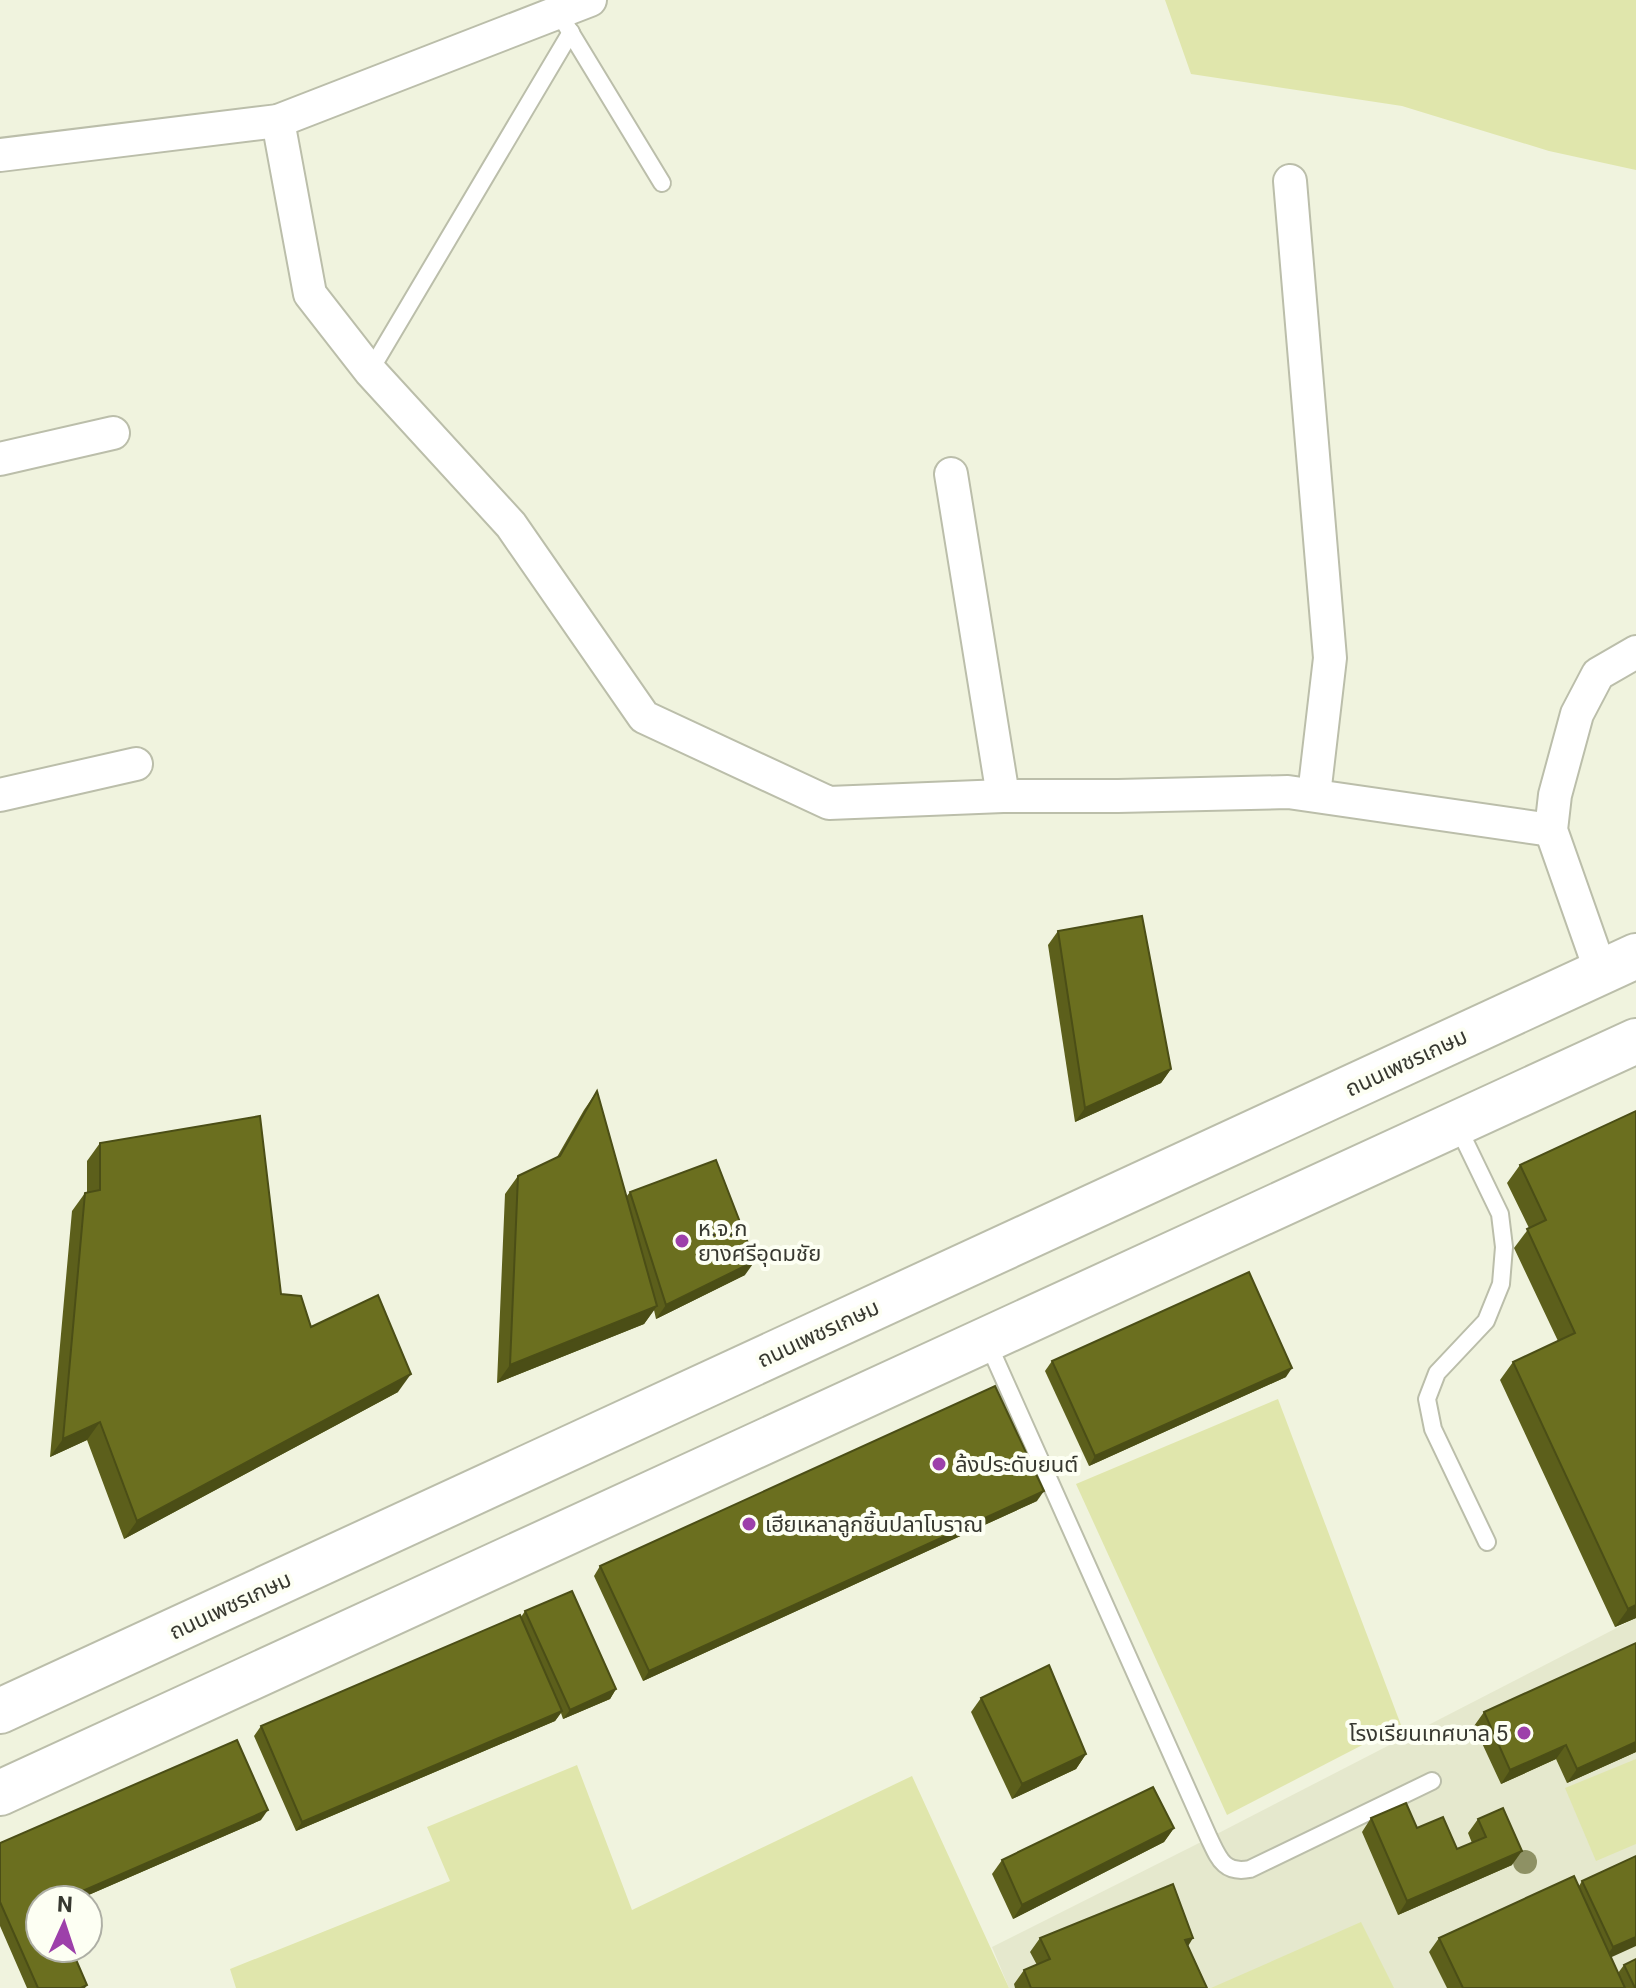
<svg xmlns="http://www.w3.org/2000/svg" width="1636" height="1988" font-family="Roboto,'Noto Sans Thai',sans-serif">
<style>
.built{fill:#e5e8cd}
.green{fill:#e0e6ac}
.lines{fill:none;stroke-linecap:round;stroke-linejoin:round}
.lane-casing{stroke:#bbbeaa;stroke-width:20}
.street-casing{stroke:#bbbeaa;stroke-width:36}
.secondary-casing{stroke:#bbbeaa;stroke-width:48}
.lane{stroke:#fff;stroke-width:16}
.street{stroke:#fff;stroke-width:32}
.secondary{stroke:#fff;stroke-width:44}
.tree{fill:#8e9164}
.wall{fill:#5c5f1b}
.shaded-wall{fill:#4b4e16}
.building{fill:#6b6f1f;stroke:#4b4e16;stroke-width:2}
.poi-dot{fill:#9d40aa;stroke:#fdfff3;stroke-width:3}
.labels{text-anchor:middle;stroke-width:8;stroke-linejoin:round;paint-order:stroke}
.street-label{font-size:22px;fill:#373830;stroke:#fdfff3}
.poi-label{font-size:22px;fill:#373830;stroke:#fdfff3;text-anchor:start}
</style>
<rect width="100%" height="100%" fill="#f0f3de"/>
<polygon class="built" points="1636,1618 1636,1988 1009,1988 992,1947 1209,1838"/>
<g class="green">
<polygon points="1165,0 1636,0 1636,170 1549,151 1402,106 1191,74"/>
<polygon points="1278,1399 1401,1725 1227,1815 1076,1484"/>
<polygon points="1636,1759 1636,1844 1596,1861 1565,1788"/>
<polygon points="577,1765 632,1910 912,1776 1009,1988 236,1988 230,1969 450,1881 427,1827"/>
<polygon points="1361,1922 1394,1988 1211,1988"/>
</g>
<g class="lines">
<g class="lane-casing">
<g id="lane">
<polyline points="566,25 662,183"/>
<polyline points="370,371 571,32"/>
<polyline points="1457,1125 1500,1214 1504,1247 1501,1284 1486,1321 1437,1373 1427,1399 1433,1429 1487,1542"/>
<path d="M987,1341L1209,1838C1219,1859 1224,1874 1250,1869L1432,1781"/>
</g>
</g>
<g class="street-casing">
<g id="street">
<polyline points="278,121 310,294 370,371 511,525 644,717 829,803 1003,796 1118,796 1288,792 1551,830"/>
<polyline points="0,155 278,121 590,0"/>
<polyline points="1290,181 1330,658 1314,795"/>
<polyline points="0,459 113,433"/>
<polyline points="951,474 1003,796"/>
<polyline points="0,795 136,764"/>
<polyline points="1601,972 1551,830 1555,795 1577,714 1598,674 1636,652"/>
</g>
</g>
<g class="secondary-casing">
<g id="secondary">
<polyline points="0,1711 1636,956"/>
<polyline points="0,1793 1636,1041"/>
</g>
</g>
<use href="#lane" class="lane"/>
<use href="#street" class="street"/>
<use href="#secondary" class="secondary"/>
</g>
<circle class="tree" cx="1525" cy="1862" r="12"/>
<g class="wall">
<polygon points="1058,931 1171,1069 1161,1083 1075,1122 1048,945"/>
<polygon points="597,1091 626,1197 630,1192 745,1275 656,1319 654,1310 644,1324 497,1383 505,1194 518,1176 557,1157 584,1110"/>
<polygon points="1636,1111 1636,1618 1615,1627 1500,1380 1513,1362 1558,1341 1514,1248 1529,1228 1507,1183 1520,1165"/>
<polygon points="100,1143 281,1294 311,1327 398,1392 124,1539 87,1440 50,1457 72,1211 85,1193 87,1192 87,1161"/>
<polygon points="1052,1361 1286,1377 1089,1466 1045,1371"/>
<polygon points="1037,1501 643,1681 594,1576 600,1566"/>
<polygon points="525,1611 616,1689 610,1699 563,1719 561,1713 555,1721 296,1831 254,1736 261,1726 521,1617"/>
<polygon points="981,1698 1086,1754 1076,1769 1012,1799 971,1712"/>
<polygon points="1484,1712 1636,1752 1567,1783 1556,1759 1501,1784 1474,1726"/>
<polygon points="1371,1818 1417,1828 1457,1849 1472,1843 1468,1833 1478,1819 1512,1865 1398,1915 1362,1832"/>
<polygon points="261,1820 77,1900 40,1900 87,1985 85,1988 27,1988 0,1926 0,1843"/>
<polygon points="1174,1828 1164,1842 1013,1919 992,1874 1002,1860"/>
<polygon points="1636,1856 1611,1958 1618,1973 1624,1965 1636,1988 1447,1988 1429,1952 1439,1938 1579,1886 1582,1881"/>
<polygon points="1040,1938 1188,1946 1207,1988 1015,1988 1014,1984 1024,1970 1037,1965 1030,1952"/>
</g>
<g class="shaded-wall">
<polygon points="1171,1069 1161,1083 1075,1122 1085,1108"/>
<polygon points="755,1261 745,1275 656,1319 666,1305"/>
<polygon points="657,1306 644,1324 497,1383 510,1365"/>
<polygon points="1292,1368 1286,1377 1089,1466 1095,1456"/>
<polygon points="411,1374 398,1392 124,1539 137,1521"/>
<polygon points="100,1422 87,1440 50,1457 63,1439"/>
<polygon points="1044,1491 1037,1501 643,1681 649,1671"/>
<polygon points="1636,1605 1636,1618 1615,1627 1628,1609"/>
<polygon points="616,1689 610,1699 563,1719 570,1710"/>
<polygon points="562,1711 555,1721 296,1831 302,1822"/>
<polygon points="1636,1742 1636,1752 1567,1783 1577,1769"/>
<polygon points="1566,1745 1556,1759 1501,1784 1510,1770"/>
<polygon points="1086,1754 1076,1769 1012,1799 1022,1784"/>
<polygon points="268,1810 261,1820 77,1900 62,1900"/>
<polygon points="1174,1828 1164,1842 1013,1919 1022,1905"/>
<polygon points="1522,1851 1512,1865 1398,1915 1407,1901"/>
<polygon points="1636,1937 1636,1946 1603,1961 1613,1947"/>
<polygon points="1193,1938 1184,1953 1185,1940"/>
</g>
<g class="building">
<polygon points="1142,916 1171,1069 1085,1108 1058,931"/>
<polygon points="597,1091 657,1306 510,1365 518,1176 560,1156"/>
<polygon points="1636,1111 1636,1605 1628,1609 1513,1362 1575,1333 1527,1229 1546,1220 1520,1165"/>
<polygon points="260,1116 281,1294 301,1296 311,1327 378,1295 411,1374 137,1521 100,1422 63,1439 85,1193 100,1190 100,1143"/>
<polygon points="716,1160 755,1261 666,1305 630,1192"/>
<polygon points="1249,1272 1292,1368 1095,1456 1052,1361"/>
<polygon points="995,1386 1044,1491 649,1671 600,1566"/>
<polygon points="572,1591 616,1689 570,1710 525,1611"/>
<polygon points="520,1615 562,1711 302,1822 261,1726"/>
<polygon points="1636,1643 1636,1742 1577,1769 1566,1745 1510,1770 1484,1712"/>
<polygon points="1049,1665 1086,1754 1022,1784 981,1698"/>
<polygon points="237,1740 268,1810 62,1900 40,1900 40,1948 71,1948 87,1985 81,1988 38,1988 0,1902 0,1843"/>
<polygon points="1153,1787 1174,1828 1022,1905 1002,1860"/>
<polygon points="1406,1803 1417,1828 1443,1817 1457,1849 1486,1837 1478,1819 1503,1808 1522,1851 1407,1901 1371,1818"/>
<polygon points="1636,1856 1636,1937 1613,1947 1582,1881"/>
<polygon points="1574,1876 1625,1988 1463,1988 1439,1938"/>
<polygon points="1173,1884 1193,1938 1185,1940 1207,1988 1031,1988 1024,1970 1050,1959 1040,1938"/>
<polygon points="1636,1959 1636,1988 1635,1988 1624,1965"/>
</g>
<g class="poi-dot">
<circle cx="682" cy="1241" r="8"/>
<circle cx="939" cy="1464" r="8"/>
<circle cx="749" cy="1524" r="8"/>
<circle cx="1524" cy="1733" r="8"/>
</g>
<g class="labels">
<g class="street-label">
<text transform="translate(1406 1062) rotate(-25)" y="8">ถนนเพชรเกษม</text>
<text transform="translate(818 1333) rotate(-25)" y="8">ถนนเพชรเกษม</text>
<text transform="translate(230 1605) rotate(-25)" y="8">ถนนเพชรเกษม</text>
</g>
<g class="poi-label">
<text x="698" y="1236">ห.จ.ก<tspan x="698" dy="25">ยางศรีอุดมชัย</tspan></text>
<text x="955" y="1472">ล้งประดับยนต์</text>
<text x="765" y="1532">เฮียเหลาลูกชิ้นปลาโบราณ</text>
<text x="1508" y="1741" text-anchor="end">โรงเรียนเทศบาล 5</text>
</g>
</g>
<g transform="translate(64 1924) rotate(3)"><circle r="38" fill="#fdfff3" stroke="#aeafa5" stroke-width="2"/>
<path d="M0-6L14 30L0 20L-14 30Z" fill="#9d40aa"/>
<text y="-12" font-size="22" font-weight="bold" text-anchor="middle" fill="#373830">N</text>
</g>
</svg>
